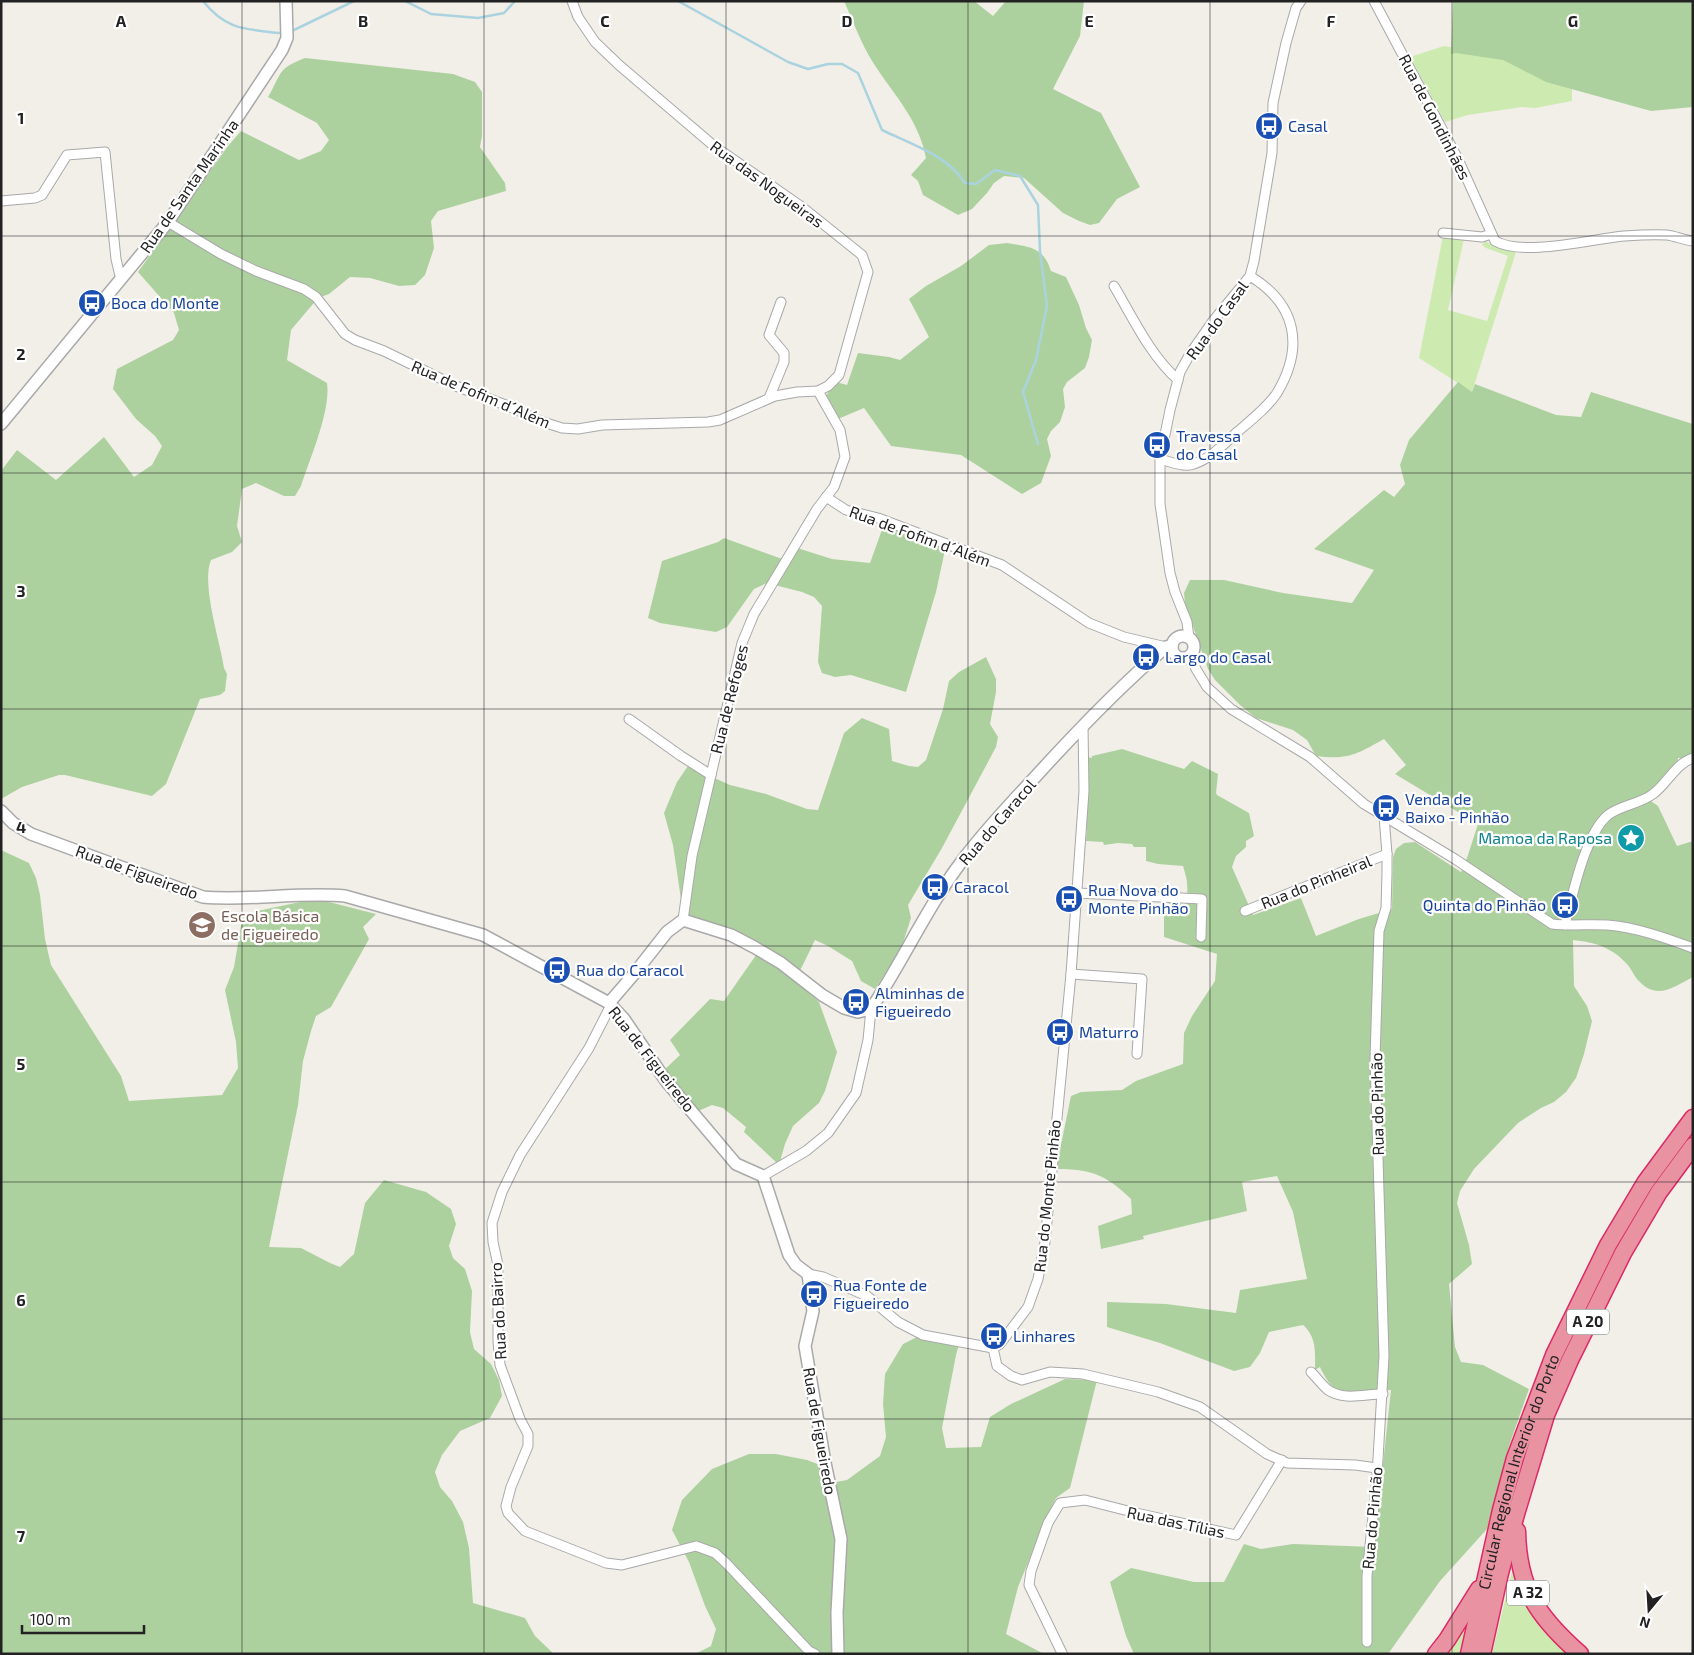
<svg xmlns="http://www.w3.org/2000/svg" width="1694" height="1655" font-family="'Exo 2',sans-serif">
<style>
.grass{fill:#cdebb0}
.forest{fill:#add19e}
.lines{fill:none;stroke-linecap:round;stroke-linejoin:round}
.stream{stroke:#aad3df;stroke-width:2.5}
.minor-casing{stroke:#a9a9a9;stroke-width:11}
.tertiary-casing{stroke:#a9a9a9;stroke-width:14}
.motorway-casing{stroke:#dc2a67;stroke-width:19}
.minor{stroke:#fff;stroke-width:9}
.tertiary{stroke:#fff;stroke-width:11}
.motorway{stroke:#e892a2;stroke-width:16}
.grid{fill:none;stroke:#222;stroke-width:1;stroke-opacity:0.55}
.labels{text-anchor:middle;stroke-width:4.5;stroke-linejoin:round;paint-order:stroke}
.shield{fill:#fff;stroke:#646464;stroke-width:1}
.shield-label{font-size:15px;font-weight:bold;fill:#222}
.street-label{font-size:16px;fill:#222;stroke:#fff}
.transit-label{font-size:16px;fill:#164399;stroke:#fff;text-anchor:start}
.culture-label{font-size:16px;fill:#0d838f;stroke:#fff;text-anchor:end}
.education-label{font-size:16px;fill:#785e54;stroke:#fff;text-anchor:start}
.grid-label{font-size:16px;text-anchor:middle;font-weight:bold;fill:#222;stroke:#fff;stroke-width:4.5;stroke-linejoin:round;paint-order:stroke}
</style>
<rect width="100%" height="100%" fill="#f2efe9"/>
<g class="grass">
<polygon points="1444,46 1481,52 1572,84 1572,101 1535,108 1522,107 1468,115 1445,122 1411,59 1413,56"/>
<polygon points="1443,236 1464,239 1448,310 1487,321 1508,256 1486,248 1482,245 1485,241 1501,249 1516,252 1472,392 1419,358"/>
<polygon points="1514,1563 1576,1654 1492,1654"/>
<polygon points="1469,1618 1459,1654 1446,1654"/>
</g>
<g class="forest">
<path d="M844,1H974L993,16L1006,1H1084L1080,36L1053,89L1101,113L1140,187L1117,199L1099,223L1090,225L1079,221L1063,213L1024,178L1004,176L994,183L987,193L972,209L958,215L923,195L918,181L911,175L926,158C919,120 894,95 874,64C861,44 854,23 844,1Z"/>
<polygon points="1453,1 1693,1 1693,107 1651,111 1546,82 1503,60 1456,53 1451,54"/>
<path d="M305,58L453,74L475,82L482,92V136L480,147L505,183L506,191L438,211L431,221L434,248L425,275L415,285L399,286L370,278L350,277L329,294L318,298L291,330L287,360L327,383C331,411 310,458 301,486L295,496H284L256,483L242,489L237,526L242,542L232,552L211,560C201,584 220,641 224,668L227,674L225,691L220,695L200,699L166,784L152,796L65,775H59L22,787L1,799V471L17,450L56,480L104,437L134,477L152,465L162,446L155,436L136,419L113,389L117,369L173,340L179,330L174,313L138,272L228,146L241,131L299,160L321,151L329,140L317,123L268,97C282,74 276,69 305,58Z"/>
<path d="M1007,243C1029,247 1043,246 1051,271L1066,277L1079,305L1086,328L1092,340L1089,357L1085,368L1067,382L1063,389L1065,407L1060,422L1051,431L1047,439L1051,456L1041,483L1022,494L961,455L891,446L864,408L838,419L825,397L836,382L847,385L858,353L889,357L900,360L929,337L909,299L926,286L961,266L989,245Z"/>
<path d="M1458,382L1472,392L1475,384L1556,415L1581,417L1591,392L1693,424V758H1678L1677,766L1648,799L1658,806L1677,846L1693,841V977C1672,988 1656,1001 1637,979C1633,974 1631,968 1626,963C1611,947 1594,942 1573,940L1574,986L1587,1006L1592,1021L1584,1054L1576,1078L1566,1092L1554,1102L1541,1108L1518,1123L1474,1169L1460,1191L1457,1203L1469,1245L1472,1264L1449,1284L1455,1347L1461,1362L1483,1365L1529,1389L1509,1446L1487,1529L1440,1581L1388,1654H1134L1126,1636L1110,1582L1131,1568L1194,1582H1224L1244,1544L1261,1549L1293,1544L1374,1547L1391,1390C1378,1390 1351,1397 1339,1392C1331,1388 1323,1374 1320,1367L1315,1370C1315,1353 1317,1337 1303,1325L1269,1332L1260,1353L1250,1367L1234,1371L1160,1343L1107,1327V1302L1166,1304L1236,1313L1240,1290L1307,1279L1293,1212L1277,1176L1242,1182L1247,1211L1143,1236L1144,1239L1101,1249L1098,1226L1132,1214L1131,1199C1105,1174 1091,1169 1056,1169L1071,1096L1081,1092L1122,1090L1136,1081L1183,1064L1184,1033L1192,1016L1215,981L1217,954L1164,937V916L1169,903L1184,904C1190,892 1187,878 1183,866L1158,864L1146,861V847H1134L1132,844L1118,843L1104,845L1103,842L1086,841L1087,829L1082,828L1084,756L1092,758V756L1122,749L1184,769L1192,761L1218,774L1216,793L1217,795L1249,813L1254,836L1246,841V847L1236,856L1232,867L1253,915L1301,898L1316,936L1359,919L1392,909L1393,857L1396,849L1404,843L1415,842L1461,872L1467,858L1478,824L1395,774L1406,765L1384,739C1357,754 1349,760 1316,756L1307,740L1293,730L1256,718L1240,705L1215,680L1208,669L1185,604L1184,593L1190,580H1224L1283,593L1352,603L1374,570L1314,549L1384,490L1394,497L1405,484L1400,465L1409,440Z"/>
<polygon points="883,527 920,538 945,550 936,592 906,692 851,675 835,677 822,673 818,662 822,606 814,597 802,592 767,583 754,589 727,627 716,632 660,623 648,618 662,561 718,542 724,538 785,560 794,547 832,559 870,563"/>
<polygon points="986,657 996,679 996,692 990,724 998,737 996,747 942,848 908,905 911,918 901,949 875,989 861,981 852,961 828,946 815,940 795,981 819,1002 837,1052 825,1091 819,1103 793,1126 785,1144 779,1165 744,1132 746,1127 723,1108 712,1105 696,1112 663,1071 680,1055 670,1040 710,999 724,1001 761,948 684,920 673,845 664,813 677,782 688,766 730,785 766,794 807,809 818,810 844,733 862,718 889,729 892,761 909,766 918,767 926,760 943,709 949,681 959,672"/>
<polygon points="1,850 29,863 36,878 40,895 45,939 51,965 121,1076 129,1101 222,1095 238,1068 236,1042 225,990 234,967 243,914 300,902 329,902 376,914 363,927 369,939 331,1007 316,1016 311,1031 303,1061 298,1105 269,1247 301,1248 330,1263 340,1267 354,1254 365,1203 384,1180 426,1192 451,1209 456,1224 449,1246 453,1258 465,1269 472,1291 470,1332 474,1349 491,1364 499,1380 502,1396 490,1418 460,1431 442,1455 435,1472 440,1487 452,1501 463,1522 469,1548 473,1603 525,1618 535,1636 554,1654 1,1654"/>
<polygon points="917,1337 960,1341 956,1355 942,1428 946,1448 981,1447 990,1417 1011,1404 1065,1379 1097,1380 1070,1488 1056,1498 1048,1514 1018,1587 1006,1634 1044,1654 695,1654 711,1646 716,1629 705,1606 689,1562 672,1530 682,1500 712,1469 749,1454 776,1454 807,1460 820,1465 836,1482 847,1480 880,1456 886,1437 883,1404 885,1374 903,1344"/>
</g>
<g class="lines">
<g class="stream">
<path d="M203,1C226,30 245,29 279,33"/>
<polyline points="405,1 431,14 478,18 504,13 515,1"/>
<path d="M678,1L788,62L808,69L828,64H842L858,73L882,130C911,144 947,155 965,183L976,184L995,170L1020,176L1038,205L1040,251L1047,306L1036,360L1023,392L1038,444"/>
<polyline points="294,30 354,1"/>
</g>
<g class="minor-casing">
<g id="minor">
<path d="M1374,1L1458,159L1495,241C1524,257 1591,239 1624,236C1638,235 1653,234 1667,235C1675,236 1684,240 1693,241"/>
<polyline points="1,201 35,198 42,195 67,155 105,152 116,259 121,280"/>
<polyline points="168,222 221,254 256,271 304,289 316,297 345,334 355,340 384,351 456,386 508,406 543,422 562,428 578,429 602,425 708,422 720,420 775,396 797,392 818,391 828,386 839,375 868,272 862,255 802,207 714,146 619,65 595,42 578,17 572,1"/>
<polyline points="1443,233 1482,237 1491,234"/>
<path d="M1114,286C1133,318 1150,355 1178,380"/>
<polyline points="769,398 784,362 784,353 769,335 781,302"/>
<path d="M1160,459C1168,461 1182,467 1190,465C1208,461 1223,445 1236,433C1250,421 1267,408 1277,393C1305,346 1296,304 1250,276"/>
<polyline points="826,497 846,510 878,518 1002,565 1089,623 1124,637 1166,647"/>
<polyline points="1189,638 1187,622 1175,592 1170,573 1160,504 1160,459 1170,410 1180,372 1190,354 1213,321 1250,276 1254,261 1272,153 1273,103 1286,43 1296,8 1301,1"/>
<path d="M1191,655L1196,669L1207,687L1231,709L1310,757L1364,804L1455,859L1552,924C1570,926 1588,924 1607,925C1635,927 1666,938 1693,948"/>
<polyline points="629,719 681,756 711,775"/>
<polyline points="1077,893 1202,899 1201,937"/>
<polyline points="1245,911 1387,854"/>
<polyline points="683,920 692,856 742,643 754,614 817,509 834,487 845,457 840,430 818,391"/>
<path d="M1565,925C1572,897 1585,834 1608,815C1621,805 1640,804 1653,794C1667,784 1676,763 1693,758"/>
<polyline points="1071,974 1142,979 1137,1054"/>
<polyline points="611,1005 589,1048 520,1155 502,1192 492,1223 493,1242 498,1265 498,1341 500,1365 520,1419 528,1434 528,1446 511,1487 506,1506 508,1513 525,1531 606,1563 622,1565 696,1546 715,1553 727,1564 809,1651 815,1654"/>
<polyline points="763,1176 806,1151 828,1133 856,1093 868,1040 871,1009"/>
<polyline points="808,1274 823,1277 867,1296 898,1322 923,1335 993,1348"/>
<polyline points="993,1348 1000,1344 1028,1307 1038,1279 1045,1242 1071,974 1084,791 1083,726"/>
<polyline points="993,1348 997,1366 1011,1376 1022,1380 1050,1372 1083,1374 1158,1392 1200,1407 1267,1454 1287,1463 1355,1465 1377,1468"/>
<path d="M1311,1372C1317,1378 1322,1385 1328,1390C1344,1401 1365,1394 1383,1394"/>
<polyline points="1367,1642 1367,1576 1377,1476 1384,1356 1375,1059 1379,931 1386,908 1387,874 1387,854 1384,816"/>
<polyline points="1062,1653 1029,1585 1031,1571 1048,1523 1060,1503 1085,1500 1136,1513 1236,1535 1282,1460"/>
</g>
</g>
<g class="tertiary-casing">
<g id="tertiary">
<polyline points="1,424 168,222 282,50 287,38 286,1"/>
<circle cx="1183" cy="647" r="11"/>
<path d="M1,811L13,823L31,834L203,897C250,901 297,892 345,896L483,935L609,1003L624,1019L666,1081L736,1164L763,1176L789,1255L796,1265L808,1274L813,1311L805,1346L825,1463L841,1539L837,1613L838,1654"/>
<path d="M609,1003L634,974L667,932L683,920L731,935L754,947L781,963L822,995L844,1008L858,1012L871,1009C903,961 927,907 962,861C985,830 1011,803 1037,775C1078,730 1119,687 1166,647L1172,646"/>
</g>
</g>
<g class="motorway-casing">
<g id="motorway">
<path d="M1517,1531C1518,1589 1538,1617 1580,1654"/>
<polyline points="1436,1654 1447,1640 1479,1589"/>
<path id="s1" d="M1469,1654L1501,1510L1515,1458L1554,1355L1608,1245L1645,1183L1693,1118"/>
<polyline points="1482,1654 1500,1573 1516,1514 1546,1415 1570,1360 1623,1253 1659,1192 1693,1146"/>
</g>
</g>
<use href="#minor" class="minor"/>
<use href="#tertiary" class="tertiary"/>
<use href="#motorway" class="motorway"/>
</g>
<path class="grid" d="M242,1V1654M484,1V1654M726,1V1654M968,1V1654M1210,1V1654M1452,1V1654M1,236H1693M1,473H1693M1,709H1693M1,946H1693M1,1182H1693M1,1419H1693"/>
<defs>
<g id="bus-disc" transform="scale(1.4375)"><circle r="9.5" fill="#1a4fb4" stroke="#fff"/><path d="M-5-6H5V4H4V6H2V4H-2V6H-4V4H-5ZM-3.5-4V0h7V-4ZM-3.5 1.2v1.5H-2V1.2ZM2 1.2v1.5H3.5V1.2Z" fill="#fff"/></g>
<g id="sight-disc" transform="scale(1.4375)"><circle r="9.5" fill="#0f9aa8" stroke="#fff"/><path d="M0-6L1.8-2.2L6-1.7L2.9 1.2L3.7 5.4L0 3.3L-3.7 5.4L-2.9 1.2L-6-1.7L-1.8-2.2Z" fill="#fff"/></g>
<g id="school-disc" transform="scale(1.4375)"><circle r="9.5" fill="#8d6e63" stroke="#fff"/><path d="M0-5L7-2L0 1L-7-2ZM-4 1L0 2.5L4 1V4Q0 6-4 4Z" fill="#fff"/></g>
</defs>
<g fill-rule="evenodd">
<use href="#bus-disc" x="1269" y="126"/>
<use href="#bus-disc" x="92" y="303"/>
<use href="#bus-disc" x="1157" y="445"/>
<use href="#bus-disc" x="1146" y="657"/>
<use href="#bus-disc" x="1386" y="808"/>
<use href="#sight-disc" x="1631" y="838"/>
<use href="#bus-disc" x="935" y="887"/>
<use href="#bus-disc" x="1069" y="899"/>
<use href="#bus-disc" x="1565" y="905"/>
<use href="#school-disc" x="202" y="925"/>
<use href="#bus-disc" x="557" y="970"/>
<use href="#bus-disc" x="856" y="1002"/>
<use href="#bus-disc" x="1060" y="1032"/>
<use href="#bus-disc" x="814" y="1294"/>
<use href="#bus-disc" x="994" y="1336"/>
</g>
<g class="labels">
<g class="shield">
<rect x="1567" y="1309.5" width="42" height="25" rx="4"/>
<rect x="1507" y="1580.5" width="42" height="25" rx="4"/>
</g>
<g class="shield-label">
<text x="1588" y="1327">A 20</text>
<text x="1528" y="1598">A 32</text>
</g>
<g class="street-label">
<text transform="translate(1435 117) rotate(63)" y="6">Rua de Gondinhães</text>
<text transform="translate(767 184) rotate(36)" y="6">Rua das Nogueiras</text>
<text transform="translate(189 186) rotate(-55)" y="6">Rua de Santa Marinha</text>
<text transform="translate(1217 320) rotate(-54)" y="6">Rua do Casal</text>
<text transform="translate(481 394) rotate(23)" y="6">Rua de Fofim d´Além</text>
<text transform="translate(920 536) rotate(20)" y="6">Rua de Fofim d´Além</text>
<text transform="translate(729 699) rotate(-76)" y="6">Rua de Refoges</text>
<text transform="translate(997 822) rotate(-49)" y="6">Rua do Caracol</text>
<text transform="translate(137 872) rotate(20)" y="6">Rua de Figueiredo</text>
<text transform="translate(1316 882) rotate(-22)" y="6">Rua do Pinheiral</text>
<text transform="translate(652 1059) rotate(52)" y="6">Rua de Figueiredo</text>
<text transform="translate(1377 1104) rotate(-91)" y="6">Rua do Pinhão</text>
<text transform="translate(1047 1196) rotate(-84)" y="6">Rua do Monte Pinhão</text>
<text transform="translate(498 1311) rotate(-93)" y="6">Rua do Bairro</text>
<text transform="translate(820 1431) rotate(80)" y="6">Rua de Figueiredo</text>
<text dy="6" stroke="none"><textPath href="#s1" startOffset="189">Circular Regional Interior do Porto</textPath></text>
<text transform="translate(1372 1518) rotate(-85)" y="6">Rua do Pinhão</text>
<text transform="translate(1176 1522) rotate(12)" y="6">Rua das Tílias</text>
</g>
<g class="transit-label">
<text x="1288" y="132">Casal</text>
<text x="111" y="309">Boca do Monte</text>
<text x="1176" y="442">Travessa<tspan x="1176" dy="18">do Casal</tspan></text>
<text x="1165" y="663">Largo do Casal</text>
<text x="1405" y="805">Venda de<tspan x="1405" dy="18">Baixo - Pinhão</tspan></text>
<text x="954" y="893">Caracol</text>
<text x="1088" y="896">Rua Nova do<tspan x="1088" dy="18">Monte Pinhão</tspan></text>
<text x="1546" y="911" text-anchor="end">Quinta do Pinhão</text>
<text x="576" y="976">Rua do Caracol</text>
<text x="875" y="999">Alminhas de<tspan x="875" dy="18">Figueiredo</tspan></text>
<text x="1079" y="1038">Maturro</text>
<text x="833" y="1291">Rua Fonte de<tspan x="833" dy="18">Figueiredo</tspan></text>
<text x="1013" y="1342">Linhares</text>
</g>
<g class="culture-label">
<text x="1612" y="844">Mamoa da Raposa</text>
</g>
<g class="education-label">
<text x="221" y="922">Escola Básica<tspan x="221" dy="18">de Figueiredo</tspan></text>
</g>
</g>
<g class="grid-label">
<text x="121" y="27">A</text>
<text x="363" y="27">B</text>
<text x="605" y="27">C</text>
<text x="847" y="27">D</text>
<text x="1089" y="27">E</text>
<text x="1331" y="27">F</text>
<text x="1573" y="27">G</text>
<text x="21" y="124">1</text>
<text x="21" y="360">2</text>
<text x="21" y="597">3</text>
<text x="21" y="833">4</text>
<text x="21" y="1070">5</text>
<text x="21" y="1306">6</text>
<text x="21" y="1542">7</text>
</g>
<rect width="1694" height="1655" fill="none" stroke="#222222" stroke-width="5"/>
<g transform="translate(1649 1610) rotate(198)" stroke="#ffffff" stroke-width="4" paint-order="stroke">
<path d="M0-4L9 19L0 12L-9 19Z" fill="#222222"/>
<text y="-8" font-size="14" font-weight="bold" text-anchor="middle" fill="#222222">N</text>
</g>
<path d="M22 1625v8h122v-8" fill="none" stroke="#222222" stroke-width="2.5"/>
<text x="30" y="1625" font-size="15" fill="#222222" stroke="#ffffff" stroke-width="4" paint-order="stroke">100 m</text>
</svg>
